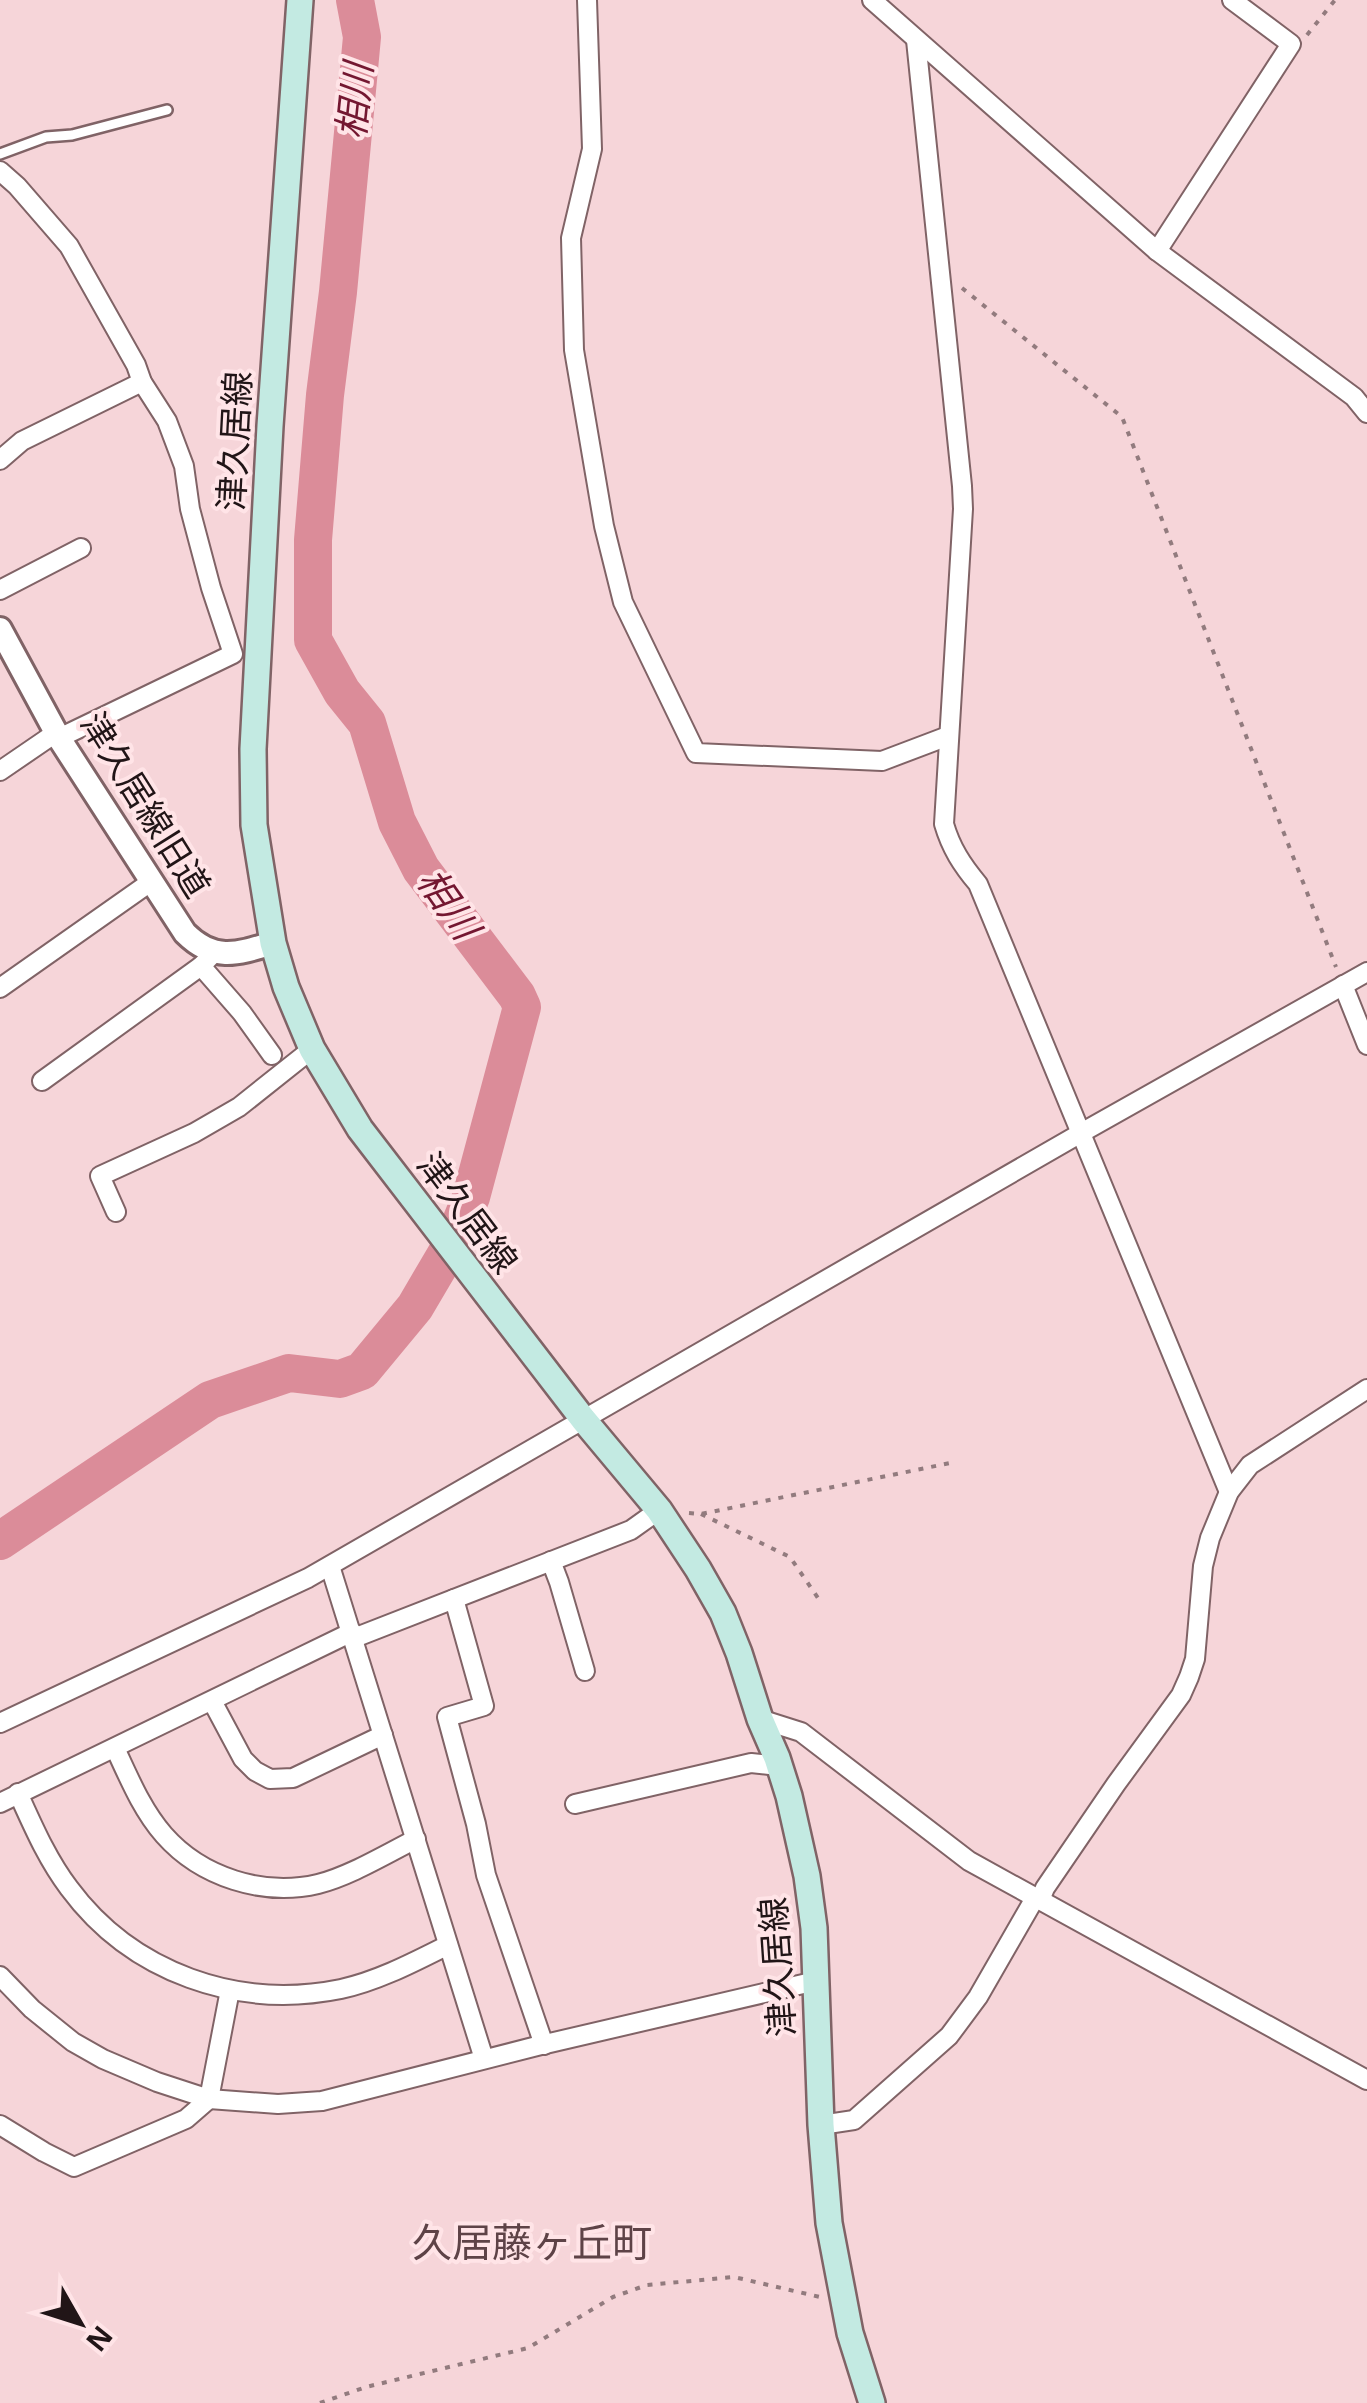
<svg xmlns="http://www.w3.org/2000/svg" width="1367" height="2403" font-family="'Open Sans','Noto Sans JP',sans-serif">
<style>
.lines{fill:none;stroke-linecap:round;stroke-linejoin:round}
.river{stroke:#db8c99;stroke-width:38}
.service-casing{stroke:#806366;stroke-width:14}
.minor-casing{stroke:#806366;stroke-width:22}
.tertiary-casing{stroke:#806366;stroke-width:28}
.secondary-casing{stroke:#806366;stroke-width:30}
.path{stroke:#927b7e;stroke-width:4;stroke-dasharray:5 8;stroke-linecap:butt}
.service{stroke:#fff;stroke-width:9}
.minor{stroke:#fff;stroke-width:18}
.tertiary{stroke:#fff;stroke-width:22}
.secondary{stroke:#c3eae2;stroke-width:25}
.labels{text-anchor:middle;stroke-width:8;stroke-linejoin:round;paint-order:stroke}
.street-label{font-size:35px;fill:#211517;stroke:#ffe4e7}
.water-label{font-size:38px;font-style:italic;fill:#741731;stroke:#ffe4e7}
.quarter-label{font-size:40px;fill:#5e4347;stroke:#ffe4e7}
</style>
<rect width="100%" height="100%" fill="#f6d5d9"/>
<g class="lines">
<polyline class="river" points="0,1541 210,1400 289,1373 340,1379 362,1371 415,1307 452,1244 471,1197 522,1007 517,996 421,869 397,822 367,723 342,692 313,640 313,540 325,395 338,292 362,37 355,0"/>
<g class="service-casing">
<polyline id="service" points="0,154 46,137 72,135 167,110"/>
</g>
<g class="minor-casing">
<g id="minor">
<polyline points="587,0 592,149 571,238 574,350 604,526 623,602 696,753 882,761 948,736"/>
<polyline points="872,0 1157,251 1354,397 1367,413"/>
<path d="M916,40L962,486L963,509L944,824C951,848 962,865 978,884L1229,1492"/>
<polyline points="0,171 17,186 69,246 136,365 142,382 167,421 184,466 190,509 211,588 233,654 59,738"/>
<polyline points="1157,251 1291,44 1232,0"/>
<polyline points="0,460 22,441 142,382"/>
<polyline points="0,590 81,548"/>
<polyline points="0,771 57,732"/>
<polyline points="201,966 242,1013 272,1055"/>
<polyline points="1343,985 1367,1045"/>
<polyline points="0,988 152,881"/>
<polyline points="42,1081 201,966 214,953"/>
<polyline points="116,1212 100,1176 194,1133 239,1107 312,1049"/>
<polyline points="551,1561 559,1582 585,1671"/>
<polyline points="330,1566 484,2059"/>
<polyline points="454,1599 484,1706 447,1717 476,1824 486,1875 544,2045"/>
<polyline points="354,1638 631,1530 659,1510"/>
<polyline points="212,1701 243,1759 255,1771 270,1779 293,1778 383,1735"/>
<polyline points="760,1719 801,1732 969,1861 1367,2080"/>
<polyline points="0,1723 308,1578 1081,1133 1367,972"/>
<path d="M115,1748C129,1778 142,1810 164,1835C201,1877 263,1897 318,1884C350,1876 386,1854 416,1839"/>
<path d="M18,1793C33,1826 47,1859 69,1888C132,1973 238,2010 341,1989C378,1981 414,1962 448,1945"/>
<polyline points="0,1803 352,1632"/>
<polyline points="575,1804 751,1763 779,1766"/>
<polyline points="1040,1900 1045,1888 1116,1784 1181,1695 1189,1677 1195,1659 1203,1566 1210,1538 1229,1492 1250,1465 1367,1389"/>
<polyline points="0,1976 32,2009 73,2042 103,2059 157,2082 209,2099 278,2104 322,2101 541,2045 816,1981"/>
<polyline points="0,2125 44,2152 74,2167 186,2119 209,2099 230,1990"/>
<polyline points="821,2125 854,2120 949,2036 978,1997 1035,1898"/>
</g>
</g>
<g class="tertiary-casing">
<path id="tertiary" d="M0,629L59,738L185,933C214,962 237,954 273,943"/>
</g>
<g class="secondary-casing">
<polyline id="secondary" points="300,0 270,426 253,749 254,825 273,943 286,987 312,1049 360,1129 583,1419 659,1510 698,1569 723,1613 739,1653 760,1719 777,1758 789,1796 807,1876 814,1928 821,2125 829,2223 850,2333 872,2403"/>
</g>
<g class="path">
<polyline points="1307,35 1335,0"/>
<polyline points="962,288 1122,417 1336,967"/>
<polyline points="689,1513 701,1514 955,1462"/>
<polyline points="701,1514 790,1557 820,1601"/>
<polyline points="320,2403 366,2387 528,2348 613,2297 647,2285 734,2277 820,2297"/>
</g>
<use href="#service" class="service"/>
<use href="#minor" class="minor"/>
<use href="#tertiary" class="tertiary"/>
<use href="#secondary" class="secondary"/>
</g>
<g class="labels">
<g class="street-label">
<text transform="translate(235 441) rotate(-87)" y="12">津久居線</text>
<text transform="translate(145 805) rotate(58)" y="12">津久居線旧道</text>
<text transform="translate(467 1213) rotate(53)" y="12">津久居線</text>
<text transform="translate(778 1967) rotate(-94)" y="12">津久居線</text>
</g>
<g class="water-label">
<text transform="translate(355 101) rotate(-84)" y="13">相川</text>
<text transform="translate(448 904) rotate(55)" y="13">相川</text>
</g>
<g class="quarter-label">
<text x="532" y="2257">久居藤ヶ丘町</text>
</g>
</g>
<g transform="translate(80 2323) rotate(129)" stroke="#ffe4e7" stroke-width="8" paint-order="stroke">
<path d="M0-8L18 38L0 25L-18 38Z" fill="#211517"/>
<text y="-15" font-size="28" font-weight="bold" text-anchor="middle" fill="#211517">N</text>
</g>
</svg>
